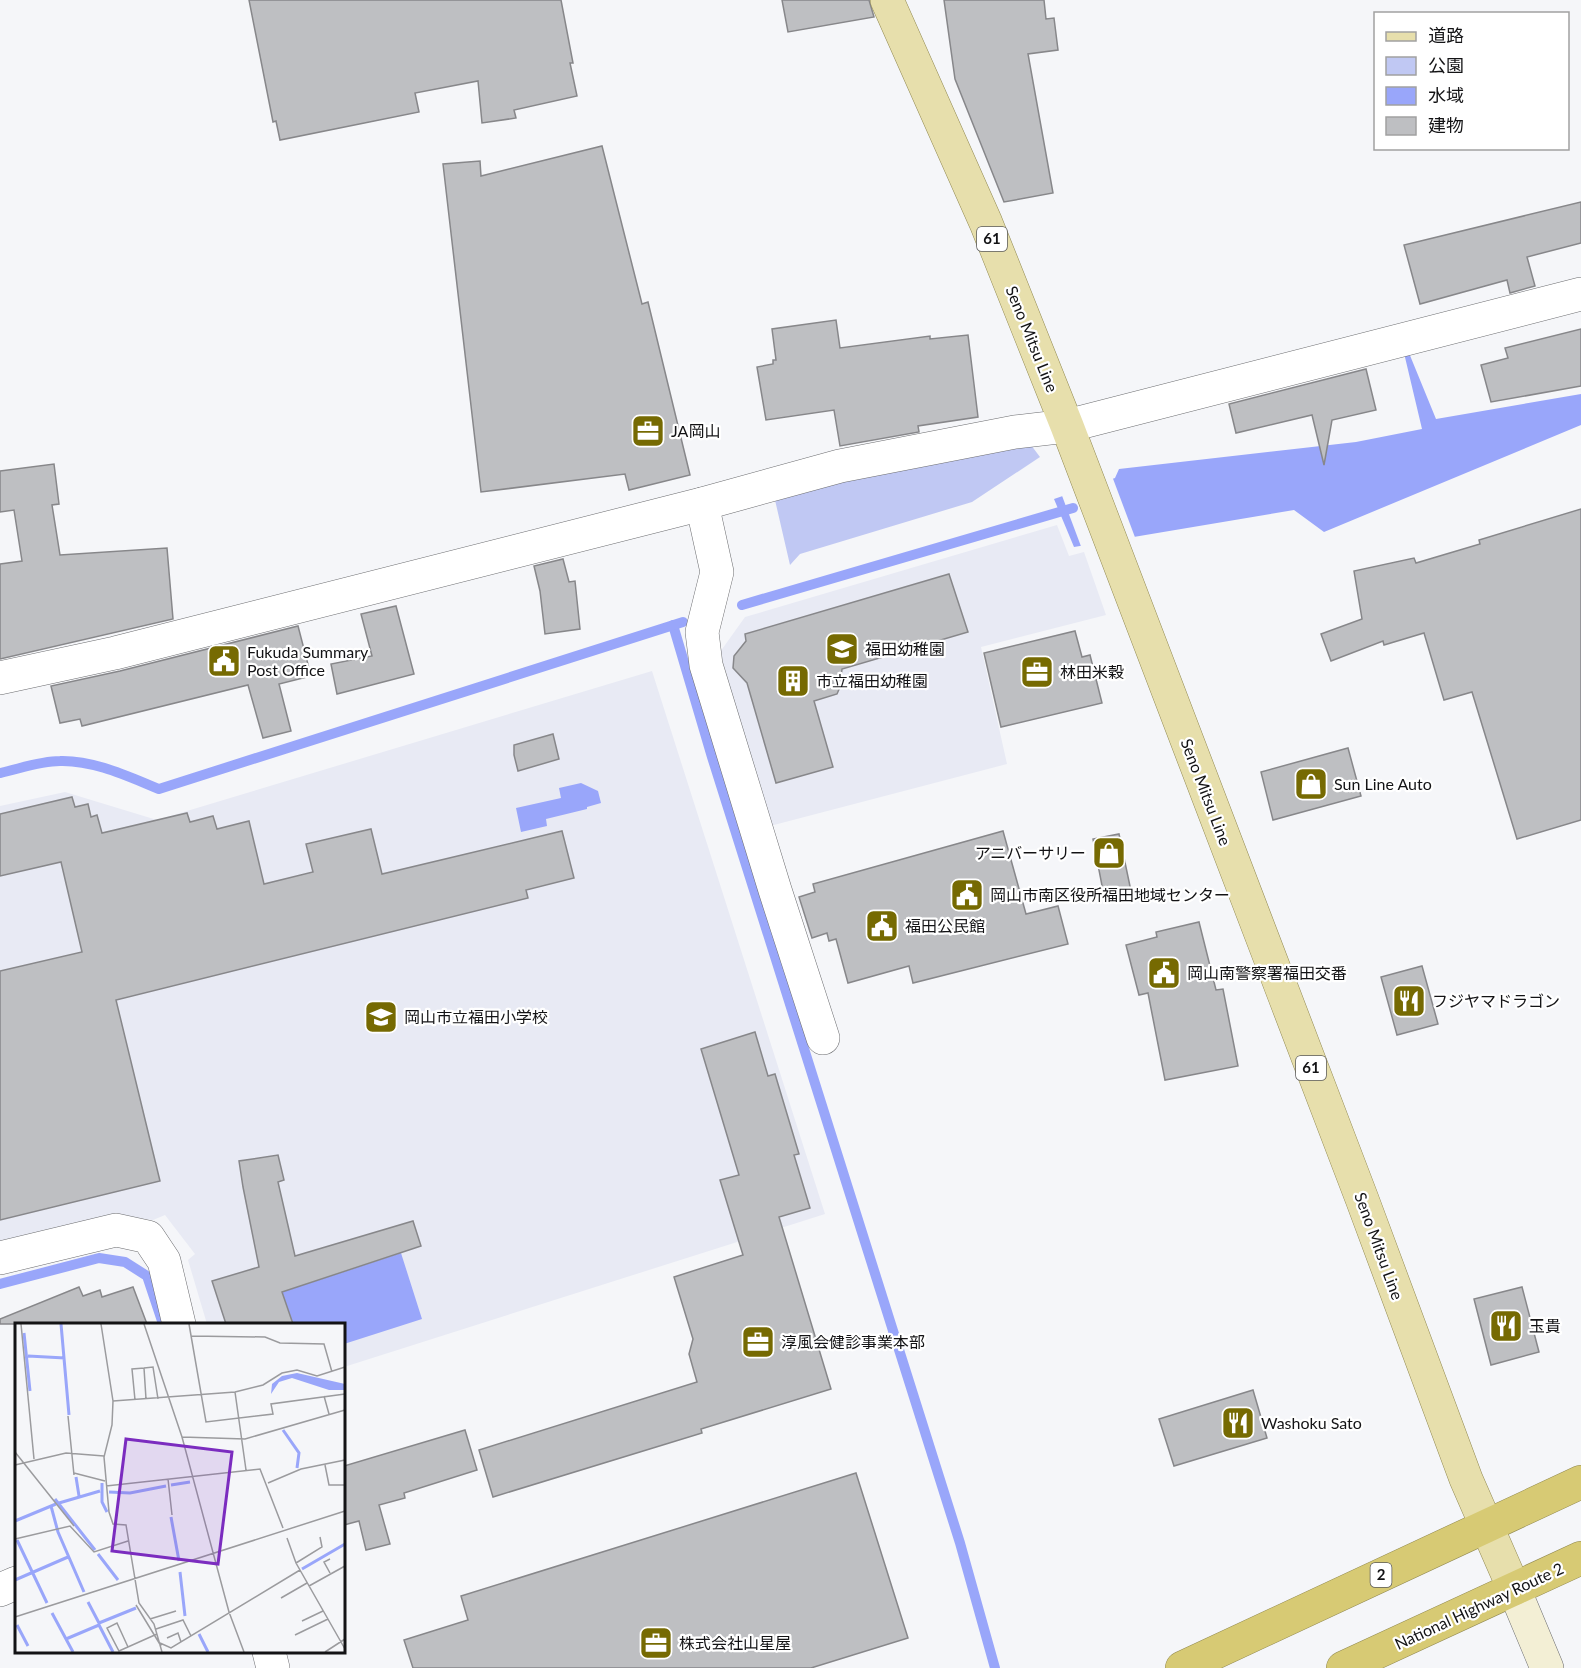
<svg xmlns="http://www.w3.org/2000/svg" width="1581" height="1668" font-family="Lato,'Noto Sans JP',sans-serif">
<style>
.built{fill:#e8eaf4}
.green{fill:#c0c8f3}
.water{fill:#99a6fa}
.pier{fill:#f5f6f9}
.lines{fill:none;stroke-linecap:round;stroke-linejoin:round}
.stream{stroke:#99a6fa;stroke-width:10}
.building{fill:#bebfc2;stroke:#87878a;stroke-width:1.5}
.street-casing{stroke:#6c6d70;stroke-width:34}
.secondary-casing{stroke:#6c6d70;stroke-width:34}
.primary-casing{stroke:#928a53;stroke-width:34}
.highway-casing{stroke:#928a53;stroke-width:34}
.street{stroke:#fff;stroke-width:33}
.secondary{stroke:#f3efd5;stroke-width:33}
.primary{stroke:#e7dfac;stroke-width:33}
.highway{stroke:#d7ca74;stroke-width:33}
.labels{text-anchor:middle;stroke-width:4.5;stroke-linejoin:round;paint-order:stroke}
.shield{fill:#fff;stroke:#5a5a5b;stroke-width:1.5}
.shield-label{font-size:15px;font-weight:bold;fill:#131315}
.street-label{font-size:16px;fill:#131315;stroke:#fff}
.poi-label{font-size:16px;fill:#131315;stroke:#fff;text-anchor:start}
.inset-river{fill:none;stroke:#99a6fa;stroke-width:3}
.inset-road{fill:none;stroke:#9b9b9e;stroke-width:1.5}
.view{fill:#7b2cbf;fill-opacity:0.15;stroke:#7b2cbf;stroke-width:3}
.inset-edge{fill:none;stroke:#131315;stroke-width:3}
</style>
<rect width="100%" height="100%" fill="#f5f6f9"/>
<g class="built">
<polygon points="1057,525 1069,556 1084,552 1106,615 981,647 1007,764 770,826 720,652 745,617"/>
<polygon points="652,671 825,1214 344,1367 344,1324 207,1324 188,1260 195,1254 165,1215 153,1220 116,1215 0,1242 0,806 65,792 157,820"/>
</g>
<polygon class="green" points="1031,445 1040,457 972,502 800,554 790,565 775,500 852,475"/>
<g class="water">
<polygon points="1404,353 1409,353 1436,419 1581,394 1581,425 1324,532 1294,510 1074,547 1054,499 1115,478 1119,469 1356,442 1422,429"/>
<polygon points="581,783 598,791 601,803 587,807 587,809 546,819 547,826 521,832 516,808 561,798 559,788"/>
<polygon points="401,1253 422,1319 344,1344 344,1324 293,1324 282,1292"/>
</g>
<polygon class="pier" points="1112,476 1136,540 1082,549 1061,493"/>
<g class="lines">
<g class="stream">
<polyline points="742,605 1073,508"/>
<polyline points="673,625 712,757 960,1543 995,1668"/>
<path d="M0,773C19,769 40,761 60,761C94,760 129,777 159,789L683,622"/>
<polyline points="0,1284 99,1258 125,1262 147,1276 163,1324"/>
</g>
</g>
<g class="building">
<polygon points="249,0 561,0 573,63 570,63 577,96 514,110 516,118 482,123 478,81 415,93 419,112 280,140 276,121 273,122"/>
<polygon points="782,0 869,0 874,17 788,32"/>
<polygon points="944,0 1044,0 1046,19 1054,18 1058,50 1028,54 1053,193 1004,202 955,79"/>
<polygon points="602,146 642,304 648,302 690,475 629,490 625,474 481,492 443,164 480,161 481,176"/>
<polygon points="1581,202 1581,243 1527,257 1535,286 1510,293 1507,280 1420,304 1404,245"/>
<polygon points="836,320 840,348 930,336 930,339 968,335 978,417 918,426 919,432 840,446 834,410 766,420 757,367 773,364 773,360 776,360 772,329"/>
<polygon points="1581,329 1581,386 1491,402 1481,365 1508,358 1505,348"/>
<polygon points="1366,369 1376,410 1332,420 1324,465 1312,415 1236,433 1229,404"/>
<polygon points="54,464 59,504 52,505 60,555 167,548 173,619 0,659 0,564 22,561 14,510 0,512 0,471"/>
<polygon points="1581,509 1581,820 1517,839 1472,692 1444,700 1424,633 1384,645 1383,641 1331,661 1321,634 1362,619 1354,571 1414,558 1416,563 1480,544 1479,540"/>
<polygon points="563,559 569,582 575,581 580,629 545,634 540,591 534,566"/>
<polygon points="949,574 968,632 842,669 840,687 837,694 814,701 833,767 776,783 747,683 733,668 734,656 746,641 745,634"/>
<polygon points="396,606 414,674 337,694 331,664 372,656 361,614"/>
<polygon points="298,626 311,676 279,684 291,731 263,738 248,685 82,726 80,719 60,723 51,686 120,671"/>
<polygon points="1075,631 1082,657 1090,655 1102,703 1001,727 984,653"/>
<polygon points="553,734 559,759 518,771 514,755 514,745"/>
<polygon points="1348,748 1361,796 1273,820 1261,772"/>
<polygon points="72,797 75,807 88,804 91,817 97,815 102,833 187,813 190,822 213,816 217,829 249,821 264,884 313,872 306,844 371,829 382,874 562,831 574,878 526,890 528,898 116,1000 160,1181 0,1220 0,971 82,952 61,862 0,876 0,814"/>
<polygon points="1003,831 1026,914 1058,906 1068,944 913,983 909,966 848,983 836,939 829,941 827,933 812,938 799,897 815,892 813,884"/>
<polygon points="1119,834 1131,891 1104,896 1093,839"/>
<polygon points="1199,922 1216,990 1223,989 1238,1066 1165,1080 1148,993 1139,995 1126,945 1157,937 1156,932"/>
<polygon points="1422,966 1438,1024 1397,1035 1381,977"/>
<polygon points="755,1032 768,1076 775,1074 799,1154 794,1155 810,1208 779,1217 831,1389 701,1429 702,1433 493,1497 479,1450 697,1382 689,1354 693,1339 674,1277 743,1255 720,1180 739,1175 701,1049"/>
<polygon points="278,1155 284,1180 278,1182 295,1256 413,1221 421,1246 282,1292 293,1324 226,1324 212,1281 259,1267 243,1187 239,1161"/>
<polygon points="79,1287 83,1296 100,1290 102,1297 133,1287 147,1324 0,1324 0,1319"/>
<polygon points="1522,1287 1539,1352 1491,1365 1474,1299"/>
<polygon points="1253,1390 1267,1438 1174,1466 1159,1419"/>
<polygon points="465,1430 477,1470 404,1493 405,1498 379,1505 390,1544 366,1550 359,1521 344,1525 344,1466"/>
<polygon points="856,1473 908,1638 811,1668 413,1668 404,1640 468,1620 461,1596"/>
</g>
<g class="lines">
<g class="street-casing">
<g id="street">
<polyline points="702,504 717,572 702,632 706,665 775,890 823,1038"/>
<polyline points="0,678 115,653 702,504 840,466 1015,432 1067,426 1581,294"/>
<polyline points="0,1258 116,1230 148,1237 164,1261 179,1324"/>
<polyline points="0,1590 16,1583"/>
<polyline points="269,1652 273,1668"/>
</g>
</g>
<g class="secondary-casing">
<polyline id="secondary" points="1514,1589 1547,1668"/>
</g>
<g class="primary-casing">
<polyline id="primary" points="887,0 986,223 1067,426 1362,1199 1466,1479 1514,1589"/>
</g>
<g class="highway-casing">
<g id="highway">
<polyline points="1182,1668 1581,1482"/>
<polyline points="1343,1668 1581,1558"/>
</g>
</g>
<use href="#street" class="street"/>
<use href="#secondary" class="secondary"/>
<use href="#primary" class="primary"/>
<use href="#highway" class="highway"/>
</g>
<defs>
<g id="office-square" transform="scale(1.725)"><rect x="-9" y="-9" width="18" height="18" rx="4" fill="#766a02" stroke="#fff"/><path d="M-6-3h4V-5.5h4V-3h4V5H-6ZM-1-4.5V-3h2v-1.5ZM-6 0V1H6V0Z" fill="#fff"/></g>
<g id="school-square" transform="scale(1.725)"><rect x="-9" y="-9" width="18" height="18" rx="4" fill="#766a02" stroke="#fff"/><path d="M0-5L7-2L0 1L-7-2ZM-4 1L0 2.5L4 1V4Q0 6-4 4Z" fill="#fff"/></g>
<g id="civic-square" transform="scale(1.725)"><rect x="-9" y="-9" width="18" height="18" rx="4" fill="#766a02" stroke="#fff"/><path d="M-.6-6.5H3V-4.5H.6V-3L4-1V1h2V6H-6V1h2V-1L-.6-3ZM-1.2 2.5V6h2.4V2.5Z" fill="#fff"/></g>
<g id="building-square" transform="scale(1.725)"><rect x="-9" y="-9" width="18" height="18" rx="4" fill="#766a02" stroke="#fff"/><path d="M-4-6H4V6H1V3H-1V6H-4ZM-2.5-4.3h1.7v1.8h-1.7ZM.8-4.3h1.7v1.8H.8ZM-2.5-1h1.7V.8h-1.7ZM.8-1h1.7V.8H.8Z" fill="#fff"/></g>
<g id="shop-square" transform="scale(1.725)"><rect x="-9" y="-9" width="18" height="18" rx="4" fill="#766a02" stroke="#fff"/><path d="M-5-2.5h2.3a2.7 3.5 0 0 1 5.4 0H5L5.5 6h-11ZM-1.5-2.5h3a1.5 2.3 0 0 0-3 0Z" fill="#fff"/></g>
<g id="restaurant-square" transform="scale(1.725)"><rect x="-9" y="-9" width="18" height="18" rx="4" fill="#766a02" stroke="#fff"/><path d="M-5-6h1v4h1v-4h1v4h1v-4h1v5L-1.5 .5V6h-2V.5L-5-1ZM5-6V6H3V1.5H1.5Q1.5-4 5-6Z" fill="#fff"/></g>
</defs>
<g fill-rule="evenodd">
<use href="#office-square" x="648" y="431"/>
<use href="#school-square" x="842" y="649"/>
<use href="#civic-square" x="224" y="661"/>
<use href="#office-square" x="1037" y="672"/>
<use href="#building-square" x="793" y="681"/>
<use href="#shop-square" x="1311" y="784"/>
<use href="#shop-square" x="1109" y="853"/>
<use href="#civic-square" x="967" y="895"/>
<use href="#civic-square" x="882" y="926"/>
<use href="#civic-square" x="1164" y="973"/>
<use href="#restaurant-square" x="1409" y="1001"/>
<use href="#school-square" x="381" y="1017"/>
<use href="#restaurant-square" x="1506" y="1326"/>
<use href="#office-square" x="758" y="1342"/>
<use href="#restaurant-square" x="1238" y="1423"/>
<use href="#office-square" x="656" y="1643"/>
</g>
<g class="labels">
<g class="shield">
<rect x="977" y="227" width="30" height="24" rx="4.5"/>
<rect x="1296" y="1056" width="30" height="24" rx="4.5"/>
<rect x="1370.5" y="1563" width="21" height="24" rx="4.5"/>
</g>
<g class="shield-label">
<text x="992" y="244">61</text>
<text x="1311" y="1073">61</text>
<text x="1381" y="1580">2</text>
</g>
<g class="street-label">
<text transform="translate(1032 339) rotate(68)" y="6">Seno Mitsu Line</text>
<text transform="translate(1206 792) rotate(69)" y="6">Seno Mitsu Line</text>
<text transform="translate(1379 1246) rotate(70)" y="6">Seno Mitsu Line</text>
<text transform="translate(1479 1606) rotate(-25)" y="6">National Highway Route 2</text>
</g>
<g class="poi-label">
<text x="671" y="437">JA岡山</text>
<text x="865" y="655">福田幼稚園</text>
<text x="247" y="658">Fukuda Summary<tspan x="247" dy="18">Post Office</tspan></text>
<text x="1060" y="678">林田米穀</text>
<text x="816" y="687">市立福田幼稚園</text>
<text x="1334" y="790">Sun Line Auto</text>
<text x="1086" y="859" text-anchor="end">アニバーサリー</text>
<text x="990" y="901">岡山市南区役所福田地域センター</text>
<text x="905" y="932">福田公民館</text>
<text x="1187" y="979">岡山南警察署福田交番</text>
<text x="1432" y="1007">フジヤマドラゴン</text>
<text x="404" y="1023">岡山市立福田小学校</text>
<text x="1529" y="1332">玉貴</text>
<text x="781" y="1348">淳風会健診事業本部</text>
<text x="1261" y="1429">Washoku Sato</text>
<text x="679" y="1649">株式会社山星屋</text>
</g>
</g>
<g transform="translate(15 1323)">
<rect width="330" height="330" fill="#f5f6f9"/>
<path d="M282,50L330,61V67H314L277,55L264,59L256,71L257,61L267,53Z" fill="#99a6fa"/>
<path class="inset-river" d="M46,1L54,92M9,10L15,68M13,33L50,35M268,107L284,130L282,145M61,154L64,173M87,160V179L92,189M156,162L175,159M94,169L115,170L151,163M40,176L80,227M44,180L85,168M36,183L43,209L69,269M156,194L164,238M0,198L41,181M2,217L32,280M83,231L103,257M287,246L330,221M165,249L170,293M0,257L53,234M73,279L84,300L121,285M37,290L58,329M2,302L13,323M184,311L193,329M51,316L84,302L98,329"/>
<path class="inset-road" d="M6,1L19,136M86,1L98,78L97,102L89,134L94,189L98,201L111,202L124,280L139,301L147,329M129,1L167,114L214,289L229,329M174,1L191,99L258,91L256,81L330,71M176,13L250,14L265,20L309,21L317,49M129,45L138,44L143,76M220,69L231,147M309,73L314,91M120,77L117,46L129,45L131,76M98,78L220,69L248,62L267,50L282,47L302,53L330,44M53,93L59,152M167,114L230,116L330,87M0,129L59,203M0,142L51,130L89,133M310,142L314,162H330M59,150L90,158M153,156L157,192M253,160L286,146L330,137M91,163L245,146L268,205M272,215L281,240L330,326M0,216L55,203L79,229L113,218M315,236L309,239L315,250M281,240L307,224L305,214M294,263L330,243M266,275L292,260M121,282L146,323M0,294L330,188M135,296L161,288M287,298L308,288M141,306L168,297L176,313M280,312L313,296M152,315L163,310L166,319M145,320L156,325L285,247M113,324L102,300L92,305L104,328L142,311M310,329L330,316"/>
<path class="view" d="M111,116L217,129L203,241L97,228Z"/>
<rect width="330" height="330" class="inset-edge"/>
</g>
<rect x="1374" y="12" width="195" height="138" fill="#ffffff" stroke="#a1a1a1" stroke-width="1.5"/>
<rect x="1386" y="32" width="30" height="9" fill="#e7dfac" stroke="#a1a1a1" stroke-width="1.5"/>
<text x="1428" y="42" font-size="18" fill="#131315">道路</text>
<rect x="1386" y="57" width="30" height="18" fill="#c0c8f3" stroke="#a1a1a1" stroke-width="1.5"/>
<text x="1428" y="72" font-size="18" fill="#131315">公園</text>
<rect x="1386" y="87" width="30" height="18" fill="#99a6fa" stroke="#a1a1a1" stroke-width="1.5"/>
<text x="1428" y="102" font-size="18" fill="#131315">水域</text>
<rect x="1386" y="117" width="30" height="18" fill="#bebfc2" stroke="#a1a1a1" stroke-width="1.5"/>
<text x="1428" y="132" font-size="18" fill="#131315">建物</text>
</svg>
